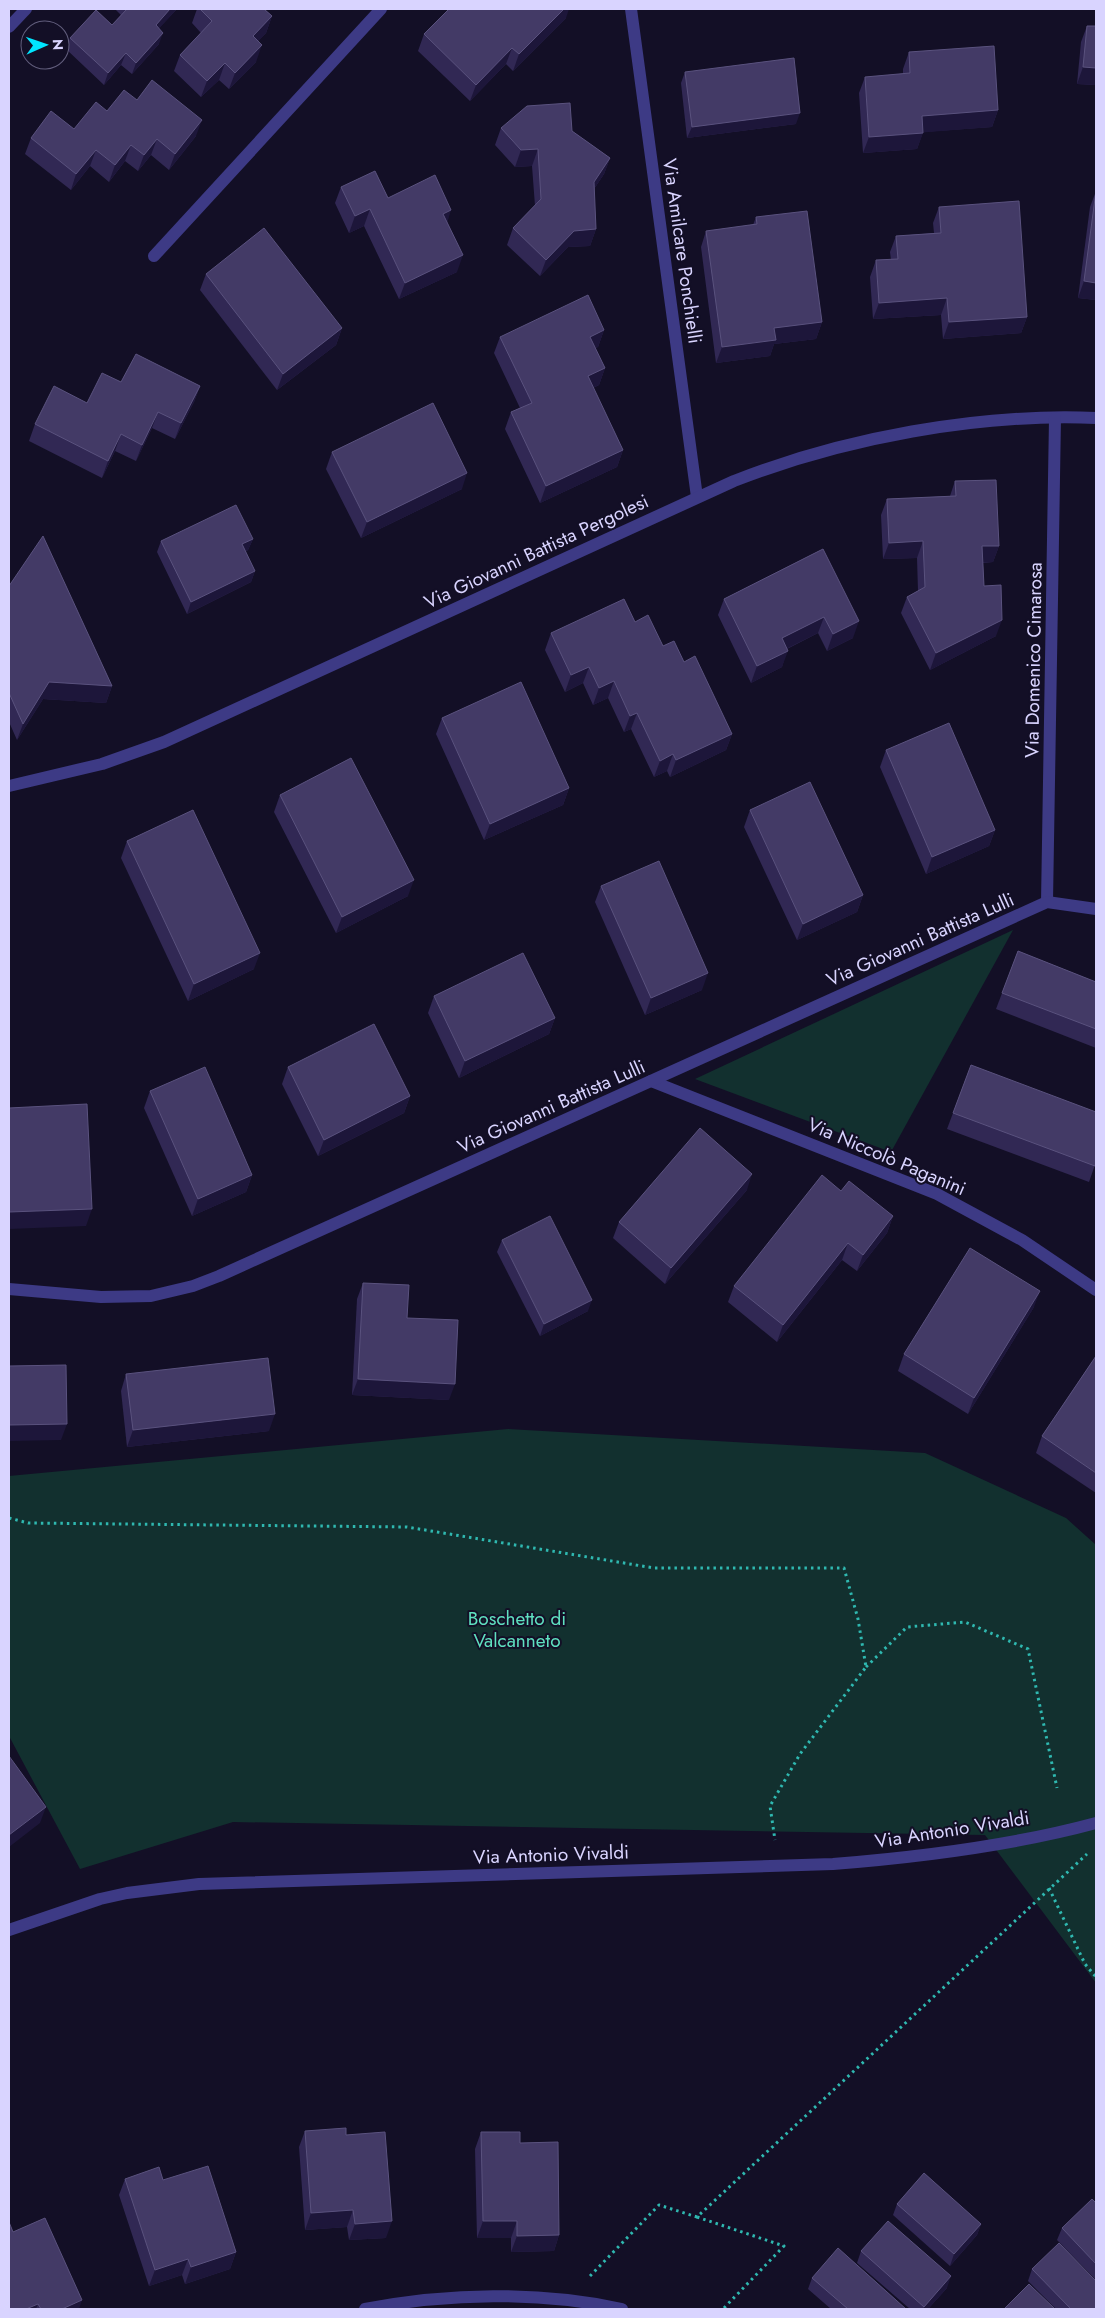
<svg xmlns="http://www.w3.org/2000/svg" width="1105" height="2318" font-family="Jost,sans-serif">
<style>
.green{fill:#12302f}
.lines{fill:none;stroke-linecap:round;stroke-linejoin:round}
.path{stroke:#2fb8b0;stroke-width:3;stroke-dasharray:2.5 4;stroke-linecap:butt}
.street{stroke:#3d3a85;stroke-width:12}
.wall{fill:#312854}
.shaded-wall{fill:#1d163a}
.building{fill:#433a66;stroke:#5a527e}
.labels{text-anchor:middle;stroke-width:4;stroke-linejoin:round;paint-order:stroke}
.street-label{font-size:19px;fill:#d9d4ff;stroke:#130f26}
.park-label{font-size:19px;fill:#5fe0c0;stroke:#130f26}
</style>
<rect width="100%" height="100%" fill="#130f26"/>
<g class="green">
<polygon points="1013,930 891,1152 695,1079"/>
<polygon points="508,1429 925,1453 1066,1518 1096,1545 1096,1983 985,1835 233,1822 80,1869 9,1736 9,1476"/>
</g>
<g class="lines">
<g class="path">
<polyline points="9,1518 28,1523 407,1527 654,1568 844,1568 858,1619 866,1667 800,1754 770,1806 775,1840"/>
<polyline points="866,1667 907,1627 965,1622 1028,1649 1057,1788"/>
<polyline points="1049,1888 1085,1964 1096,1977"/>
<polyline points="697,2217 784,2246 723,2309"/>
<polyline points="590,2276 659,2205 697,2217 1087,1854"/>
</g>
<g class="street">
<polyline points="631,9 697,497"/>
<polyline points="9,27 26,9"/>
<polyline points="154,256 381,9"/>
<path d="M9,786L102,764L164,742L734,481C843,438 979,413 1096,418"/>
<polyline points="1047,902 1055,418"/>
<polyline points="651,1081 937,1194 1022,1240 1096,1290"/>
<polyline points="9,1289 101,1297 151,1296 193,1286 219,1276 1047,902 1096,909"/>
<path d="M9,1930L100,1899L127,1893L199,1884L833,1864C921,1857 1011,1846 1096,1823"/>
<path d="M365,2309C448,2293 539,2291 622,2309"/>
</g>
</g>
<g class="wall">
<polygon points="115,9 177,9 159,28 159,44 132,74 121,65 104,85 66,49 70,38 112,25 121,15"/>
<polygon points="197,9 264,9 272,16 266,33 258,41 256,62 229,89 219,80 201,97 174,71 180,55 201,33 192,23"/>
<polygon points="566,18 513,71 506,64 470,101 418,51 424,34"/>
<polygon points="1087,26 1096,85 1077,84 1081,42"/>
<polygon points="909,52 998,110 992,127 923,132 917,149 863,153 859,93 865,77 903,74 903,69"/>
<polygon points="685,72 796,124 687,138 681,83"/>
<polygon points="137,100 196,136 169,170 151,155 138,171 125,161 109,182 90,166 71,190 25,154 31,138 74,129 107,111"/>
<polygon points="501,128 572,131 610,158 604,174 594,189 596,229 590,246 568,247 540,276 507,245 513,228 535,206 532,166 515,167 495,145"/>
<polygon points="341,187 388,198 447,223 457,272 399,299 364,226 349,233 335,203"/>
<polygon points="1096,191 1096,300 1078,298 1090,207"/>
<polygon points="939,207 1027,317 1021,333 943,339 941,315 873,319 870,277 876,260 891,260 890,252 896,236 934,233 933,223"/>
<polygon points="756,217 822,322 816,339 774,344 770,356 716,363 701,247 706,231 753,225"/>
<polygon points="206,274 342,328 336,345 277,390 200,290"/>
<polygon points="604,330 598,347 595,348 605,368 599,385 593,388 623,450 617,467 540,503 505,429 511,412 520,408 494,353 500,337"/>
<polygon points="121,382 200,386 194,402 175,439 152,428 136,461 115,451 102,478 29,441 35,424 87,403"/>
<polygon points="332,452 462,489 361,538 326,469"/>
<polygon points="955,481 999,546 993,562 983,563 984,586 996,636 930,670 901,613 907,597 918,591 917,558 883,559 881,515 887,499 950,496"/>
<polygon points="253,539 248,550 245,552 255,571 251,582 187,614 157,552 161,541"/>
<polygon points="823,549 853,638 827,651 818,633 787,649 782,667 751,683 718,615 724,599"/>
<polygon points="9,586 112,686 106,703 43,699 17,740 9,722"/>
<polygon points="635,622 663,646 684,662 732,734 726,750 670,777 667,771 654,777 631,729 624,732 608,698 593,705 583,683 565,692 545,650 551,633"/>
<polygon points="442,718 569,788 563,805 484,840 436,734"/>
<polygon points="886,750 995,830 989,846 926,874 880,767"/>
<polygon points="280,795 408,896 336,933 274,812"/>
<polygon points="750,810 863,895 857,912 797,940 744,827"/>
<polygon points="127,841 254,969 188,1001 121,858"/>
<polygon points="601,886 702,990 645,1015 595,902"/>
<polygon points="1018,951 1096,982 1096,1048 996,1009"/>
<polygon points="434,996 555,1018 549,1034 459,1078 428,1013"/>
<polygon points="971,1065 1096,1162 1089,1182 947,1129"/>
<polygon points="288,1067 410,1096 404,1113 318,1156 282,1084"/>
<polygon points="150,1091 252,1175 246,1192 192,1216 144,1108"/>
<polygon points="747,1190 665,1284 613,1238 619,1222"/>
<polygon points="841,1191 893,1216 887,1233 857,1271 842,1260 777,1342 728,1302 734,1286"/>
<polygon points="502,1240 588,1311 540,1336 497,1252"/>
<polygon points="363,1283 407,1318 449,1400 352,1395 357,1299"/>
<polygon points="1034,1307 968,1414 898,1371 904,1354"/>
<polygon points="1096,1356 1096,1493 1036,1453 1042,1436"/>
<polygon points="126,1374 269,1431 127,1447 121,1391"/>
<polygon points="305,2131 346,2135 386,2238 349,2240 347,2227 305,2230 299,2147"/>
<polygon points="481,2132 520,2143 559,2235 554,2251 511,2252 511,2238 477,2238 475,2149"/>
<polygon points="125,2179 163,2180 236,2252 230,2269 185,2284 182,2275 149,2286 119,2195"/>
<polygon points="1096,2203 1096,2280 1057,2240 1062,2228"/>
<polygon points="897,2204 981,2224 977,2235 950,2266 893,2215"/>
<polygon points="13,2232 79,2309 9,2309"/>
<polygon points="861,2251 947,2288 928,2309 910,2309 857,2263"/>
<polygon points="1032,2269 1096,2309 1056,2309 1028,2281"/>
<polygon points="812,2278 906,2309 831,2309 808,2289"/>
</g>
<g class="shaded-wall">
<polygon points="170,9 177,9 152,36 156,25"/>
<polygon points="564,9 569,9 566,18 513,71 519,54"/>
<polygon points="272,16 266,33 247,53 253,36"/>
<polygon points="163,33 159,44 132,74 136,63"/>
<polygon points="262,45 256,62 229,89 235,73"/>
<polygon points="512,48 506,64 470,101 476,85"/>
<polygon points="126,53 121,65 104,85 108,73"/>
<polygon points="225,63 219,80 201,97 207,81"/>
<polygon points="1083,67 1096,68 1096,85 1077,84"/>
<polygon points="998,110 992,127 916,133 922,116"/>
<polygon points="800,113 796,124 687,138 692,127"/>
<polygon points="202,120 196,136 169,170 175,154"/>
<polygon points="923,133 917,149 863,153 869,137"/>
<polygon points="157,139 151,155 138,171 144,155"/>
<polygon points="131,145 125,161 109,182 115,165"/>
<polygon points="538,149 532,166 515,167 521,150"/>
<polygon points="96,150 90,166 71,190 76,174"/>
<polygon points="610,158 604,174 588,198 594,182"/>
<polygon points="370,209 364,226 349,233 355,216"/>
<polygon points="451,210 446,227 443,214"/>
<polygon points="596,229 590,246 568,247 540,276 546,260 574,231"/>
<polygon points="463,255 457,272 399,299 405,283"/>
<polygon points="1084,281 1096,283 1096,300 1078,298"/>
<polygon points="947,298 941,315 873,319 879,303"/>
<polygon points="1027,317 1021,333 943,339 949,322"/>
<polygon points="822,322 816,339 774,344 770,356 716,363 722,347 774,328"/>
<polygon points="342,328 336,345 277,390 283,374"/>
<polygon points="604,330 598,347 584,353 590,337"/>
<polygon points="605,368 599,385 582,393 588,376"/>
<polygon points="200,386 194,402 175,439 181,423"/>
<polygon points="158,412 152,428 136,461 142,445"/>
<polygon points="121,434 115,451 102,478 108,461"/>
<polygon points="623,450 617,467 540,503 546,486"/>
<polygon points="467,473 462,489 361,538 367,522"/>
<polygon points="253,539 248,550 237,556 242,544"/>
<polygon points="923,541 917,558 883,559 889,543"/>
<polygon points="982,546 999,546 993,562 976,563"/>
<polygon points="255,571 251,582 187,614 191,602"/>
<polygon points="824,617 818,633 776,654 782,638"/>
<polygon points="1002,620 996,636 930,670 936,653"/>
<polygon points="859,621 853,638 827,651 833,634"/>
<polygon points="788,651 782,667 751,683 757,666"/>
<polygon points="589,667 583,683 565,692 571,675"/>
<polygon points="614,681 608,698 593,705 599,688"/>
<polygon points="49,682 112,686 106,703 43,699 17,740 23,724"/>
<polygon points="637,713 631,729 624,732 630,716"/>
<polygon points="732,734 726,750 670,777 676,760"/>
<polygon points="673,754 667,771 654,777 660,761"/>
<polygon points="569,788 563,805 484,840 490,824"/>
<polygon points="995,830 989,846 926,874 932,857"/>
<polygon points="414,880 408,896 336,933 342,917"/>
<polygon points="863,895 857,912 797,940 803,924"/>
<polygon points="260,953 254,969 188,1001 194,984"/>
<polygon points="708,973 702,990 645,1015 651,998"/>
<polygon points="555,1018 549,1034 459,1078 465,1061"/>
<polygon points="410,1096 404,1113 318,1156 324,1140"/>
<polygon points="752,1174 747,1190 665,1284 671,1268"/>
<polygon points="252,1175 246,1192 192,1216 198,1199"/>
<polygon points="92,1209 86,1226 9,1229 9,1212"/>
<polygon points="893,1216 887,1233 857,1271 863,1255"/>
<polygon points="848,1243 842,1260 777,1342 783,1325"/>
<polygon points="1040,1291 1034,1307 968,1414 974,1398"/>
<polygon points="592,1300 588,1311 540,1336 544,1324"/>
<polygon points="358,1379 455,1384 449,1400 352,1395"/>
<polygon points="275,1414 269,1431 127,1447 133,1430"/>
<polygon points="67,1424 61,1440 9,1441 9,1425"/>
<polygon points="46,1807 40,1823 9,1847 9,1835"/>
<polygon points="353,2210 347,2227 305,2230 311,2213"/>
<polygon points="392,2221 386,2238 349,2240 355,2224"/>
<polygon points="483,2221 517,2221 511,2238 477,2238"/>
<polygon points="981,2224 977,2235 950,2266 954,2254"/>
<polygon points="559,2235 554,2251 511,2252 517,2236"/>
<polygon points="236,2252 230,2269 185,2284 191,2267"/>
<polygon points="188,2259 182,2275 149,2286 155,2270"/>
<polygon points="951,2276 947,2288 928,2309 924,2309 924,2307"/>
<polygon points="82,2300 79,2309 62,2309"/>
<polygon points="38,2304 36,2309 26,2309"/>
</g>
<g class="building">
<polygon points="127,9 170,9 156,25 163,33 136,63 126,53 108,73 70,38 96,10 112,25"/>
<polygon points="200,9 264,9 272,16 253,36 262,45 235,73 225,63 207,81 180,55 212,21"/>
<polygon points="449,9 564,9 519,54 512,48 476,85 424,34"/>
<polygon points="1087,26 1096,26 1096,68 1083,67"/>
<polygon points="994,46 998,110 922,116 923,133 869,137 865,77 910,73 909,52"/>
<polygon points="794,58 800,113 692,127 685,72"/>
<polygon points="152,80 202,120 175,154 157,139 144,155 131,145 115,165 96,150 76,174 31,138 51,111 74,129 96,102 107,111 124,90 137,100"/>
<polygon points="570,103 572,131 610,158 594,182 596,229 574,231 546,260 513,228 541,199 538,149 521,150 501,128 527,106"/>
<polygon points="375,171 388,198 435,175 451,210 443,214 463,255 405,283 370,209 355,216 341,187"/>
<polygon points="1096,191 1096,283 1084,281"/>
<polygon points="1019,201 1027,317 949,322 947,298 879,303 876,260 898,259 896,236 941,233 939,207"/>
<polygon points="807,211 822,322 774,328 776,340 722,347 706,231 757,224 756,217"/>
<polygon points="264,228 342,328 283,374 206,274"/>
<polygon points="588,295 604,330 590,337 605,368 588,376 623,450 546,486 511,412 532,403 500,337"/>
<polygon points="136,354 200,386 181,423 158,412 142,445 121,434 108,461 35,424 54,386 87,403 102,373 121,382"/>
<polygon points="433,403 467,473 367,522 332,452"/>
<polygon points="996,480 999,546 982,546 984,586 1001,585 1002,620 936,653 907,597 925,587 923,541 889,543 887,499 956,496 955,481"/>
<polygon points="236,505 253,539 242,544 255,571 191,602 161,541"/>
<polygon points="43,536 112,686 49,682 23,724 9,693 9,586"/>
<polygon points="823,549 859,621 833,634 824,617 782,638 788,651 757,666 724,599"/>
<polygon points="624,599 635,622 648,615 663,646 674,641 684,662 695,656 732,734 676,760 673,754 660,761 637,713 630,716 614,681 599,688 589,667 571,675 551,633"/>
<polygon points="521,682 569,788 490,824 442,718"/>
<polygon points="949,723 995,830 932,857 886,750"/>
<polygon points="351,758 414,880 342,917 280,795"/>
<polygon points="810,782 863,895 803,924 750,810"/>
<polygon points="193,810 260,953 194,984 127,841"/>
<polygon points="659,861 708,973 651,998 601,886"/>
<polygon points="1018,951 1096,982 1096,1029 1002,993"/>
<polygon points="523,953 555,1018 465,1061 434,996"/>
<polygon points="374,1024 410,1096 324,1140 288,1067"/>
<polygon points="971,1065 1096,1112 1096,1162 1095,1166 953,1113"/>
<polygon points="205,1067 252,1175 198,1199 150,1091"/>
<polygon points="87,1104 92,1209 9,1212 9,1108"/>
<polygon points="700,1128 752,1174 671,1268 619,1222"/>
<polygon points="822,1175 841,1191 849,1181 893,1216 863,1255 848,1243 783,1325 734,1286"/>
<polygon points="550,1216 592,1300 544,1324 502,1240"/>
<polygon points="970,1248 1040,1291 974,1398 904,1354"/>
<polygon points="363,1283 409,1285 407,1318 458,1320 455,1384 358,1379"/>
<polygon points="1096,1356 1096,1473 1042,1436"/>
<polygon points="268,1358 275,1414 133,1430 126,1374"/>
<polygon points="66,1365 67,1424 9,1425 9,1366"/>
<polygon points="9,1756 46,1807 9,1835"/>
<polygon points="346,2128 346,2135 385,2132 392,2221 355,2224 353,2210 311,2213 305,2131"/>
<polygon points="481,2132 520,2132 520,2143 558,2142 559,2235 517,2236 517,2221 483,2221"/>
<polygon points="208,2166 236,2252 191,2267 188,2259 155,2270 125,2179 159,2167 163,2180"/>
<polygon points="924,2173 981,2224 954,2254 897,2204"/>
<polygon points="1092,2199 1096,2203 1096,2264 1062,2228"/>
<polygon points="45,2218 82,2300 62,2309 41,2309 38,2304 26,2309 9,2309 9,2222 13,2232"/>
<polygon points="888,2221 951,2276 924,2307 861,2251"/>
<polygon points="1059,2243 1096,2281 1096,2309 1071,2309 1032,2269"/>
<polygon points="838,2248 906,2309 848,2309 812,2278"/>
<polygon points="1029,2284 1055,2309 1004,2309"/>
</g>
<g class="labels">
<g class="street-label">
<text transform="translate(683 251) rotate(82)" y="7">Via Amilcare Ponchielli</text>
<text transform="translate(536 551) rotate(-25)" y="7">Via Giovanni Battista Pergolesi</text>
<text transform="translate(1033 660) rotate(-89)" y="7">Via Domenico Cimarosa</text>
<text transform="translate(920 939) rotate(-24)" y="7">Via Giovanni Battista Lulli</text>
<text transform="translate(551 1106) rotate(-24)" y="7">Via Giovanni Battista Lulli</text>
<text transform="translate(887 1156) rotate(23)" y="7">Via Niccolò Paganini</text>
<text transform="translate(952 1829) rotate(-9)" y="7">Via Antonio Vivaldi</text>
<text transform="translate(551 1854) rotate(-2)" y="7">Via Antonio Vivaldi</text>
</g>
<g class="park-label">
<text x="517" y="1625">Boschetto di<tspan x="517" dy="22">Valcanneto</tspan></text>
</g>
</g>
<rect width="1105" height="2318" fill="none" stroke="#d9d4ff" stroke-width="20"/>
<g transform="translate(45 45) rotate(88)"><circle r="24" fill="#130f26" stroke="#625e7d"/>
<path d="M0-4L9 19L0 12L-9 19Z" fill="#00e5ff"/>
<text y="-8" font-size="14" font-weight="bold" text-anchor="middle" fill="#d9d4ff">N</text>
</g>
</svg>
